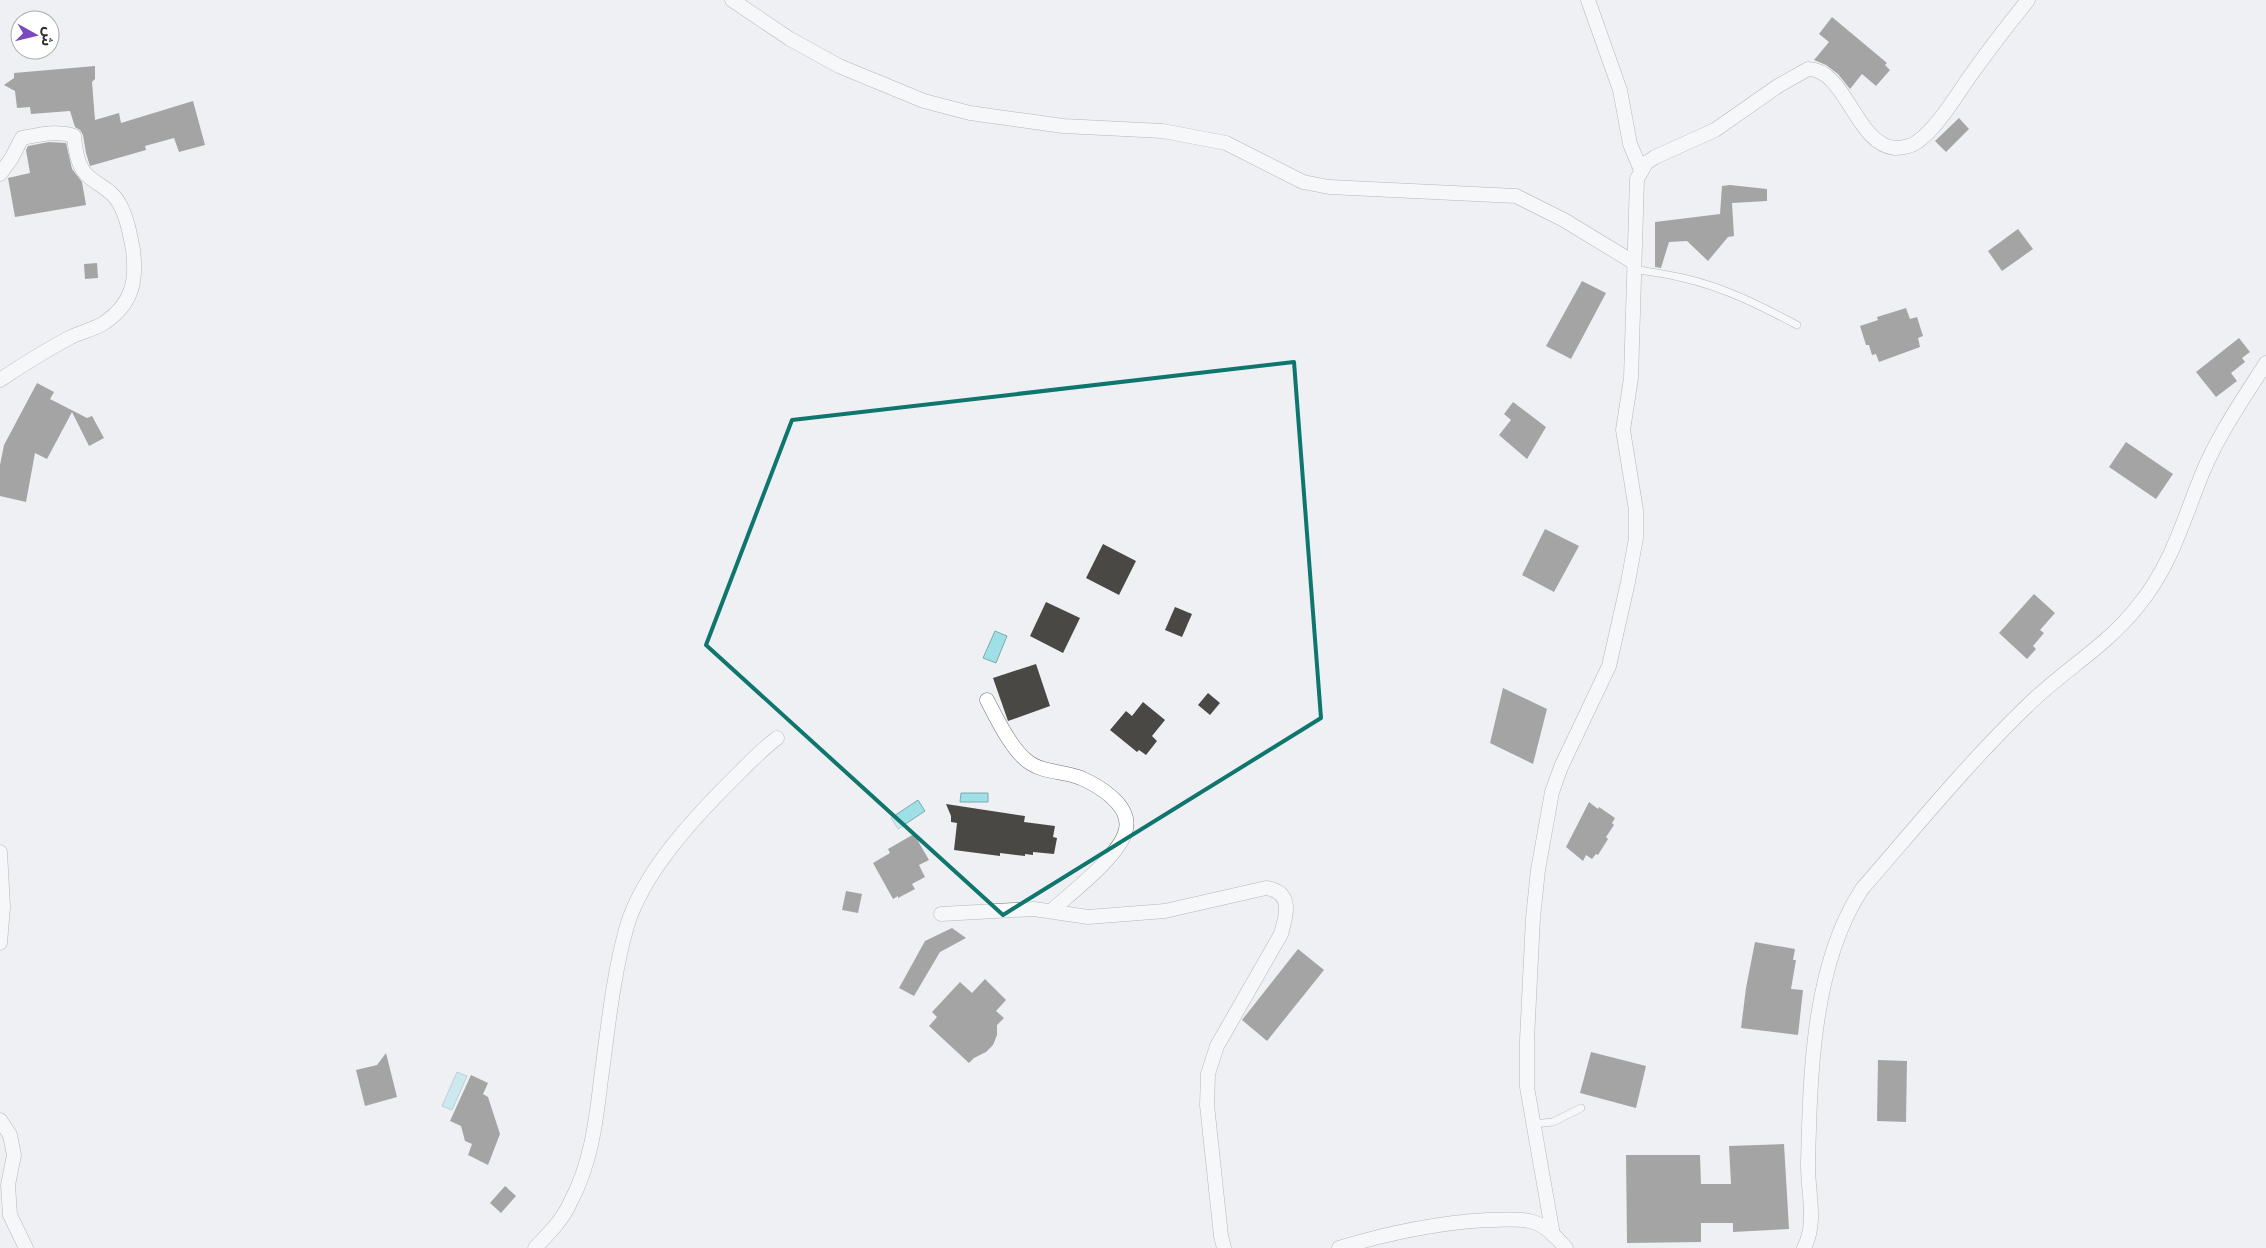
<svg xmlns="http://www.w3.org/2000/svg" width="2266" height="1248" font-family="'Roboto Condensed','Noto Sans Arabic',sans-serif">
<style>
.water{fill:#9fdfe6;stroke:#7daaaf}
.building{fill:#4a4845}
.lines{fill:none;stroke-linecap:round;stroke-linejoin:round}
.lane-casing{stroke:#707174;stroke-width:8}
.street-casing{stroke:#707174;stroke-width:15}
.lane{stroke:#fff;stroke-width:7}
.street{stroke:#fff;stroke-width:14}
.marked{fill:none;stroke:#0f766e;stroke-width:4;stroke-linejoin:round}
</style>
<rect width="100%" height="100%" fill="#eff0f4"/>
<g class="water">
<polygon points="995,631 1007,636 996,663 983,658"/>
<polygon points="961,793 988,793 988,802 960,802"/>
<polygon points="918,800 925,811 898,829 891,818"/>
<polygon points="457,1072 467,1076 452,1110 442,1106"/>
</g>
<g class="building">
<polygon points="1832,17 1887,63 1885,65 1890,70 1876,86 1862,74 1850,89 1838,74 1826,65 1814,60 1829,42 1819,34"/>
<polygon points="95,66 95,79 92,82 95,120 119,113 121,123 193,101 205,145 179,152 174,138 145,146 146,150 90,166 86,153 83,135 80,130 75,127 70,111 31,114 30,107 17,108 15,91 4,85 14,78 14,73"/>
<polygon points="1959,118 1969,129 1946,152 1935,141"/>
<polygon points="49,142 66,143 72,169 82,182 86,205 15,217 8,178 30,173 26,150 28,146"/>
<polygon points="1730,185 1767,189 1767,201 1732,203 1734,236 1728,237 1708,261 1687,241 1669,242 1661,268 1655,267 1655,222 1720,214 1722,186"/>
<polygon points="2018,229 2033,249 2002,271 1988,251"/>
<polygon points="97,263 98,278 85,279 84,264"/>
<polygon points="1582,281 1606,293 1571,359 1546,346"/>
<polygon points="1906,308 1910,319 1917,317 1923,336 1918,338 1920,347 1879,362 1876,354 1872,355 1869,345 1866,345 1860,326 1878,320 1877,317"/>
<polygon points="2239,338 2250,352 2242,358 2245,362 2231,373 2237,381 2216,397 2196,372"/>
<polygon points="37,383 54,392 50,399 87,418 92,416 104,438 89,446 72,412 47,459 35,453 26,502 0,496 0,465 4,445"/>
<polygon points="1513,402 1546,427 1527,459 1499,435 1511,420 1504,414"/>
<polygon points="2126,442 2173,474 2156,499 2109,467"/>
<polygon points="1545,529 1579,546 1554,592 1522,575"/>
<polygon points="1103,544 1136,561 1119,595 1086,578"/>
<polygon points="2034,594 2055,613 2040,630 2044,633 2033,646 2036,649 2027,659 1999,633"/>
<polygon points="1046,602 1080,618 1063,653 1030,636"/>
<polygon points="1175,607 1192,614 1182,637 1165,630"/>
<polygon points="1036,664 1050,706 1008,721 993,678"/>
<polygon points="1503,688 1547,709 1533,764 1490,743"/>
<polygon points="1208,693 1220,703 1210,715 1198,705"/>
<polygon points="1143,702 1165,720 1152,736 1157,741 1146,755 1139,750 1137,752 1110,730 1126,711 1132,716"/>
<polygon points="1589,802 1598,809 1599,807 1615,818 1612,823 1614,825 1606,837 1608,839 1598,855 1596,854 1592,859 1586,855 1583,861 1566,847"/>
<polygon points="946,804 1025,816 1024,822 1055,826 1053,837 1057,838 1054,854 1033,852 1033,855 1025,854 1025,856 1000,853 1000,856 954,850 957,823 951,822 951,816"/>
<polygon points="914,834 929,860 919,865 925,877 912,884 915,889 898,898 898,896 893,899 873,863 890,853 888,849"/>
<polygon points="846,891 862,894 858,913 842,910"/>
<polygon points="952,928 966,938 940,952 914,996 899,988 925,941"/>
<polygon points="1755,942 1795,949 1793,960 1796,960 1791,989 1803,990 1798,1035 1741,1028 1746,988"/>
<polygon points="1298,949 1324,970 1267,1041 1242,1020"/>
<polygon points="985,979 1006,1000 996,1011 1004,1018 997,1025 997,1035 993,1045 986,1052 974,1058 969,1063 929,1026 937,1017 932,1012 960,982 972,993"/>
<polygon points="1591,1052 1646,1066 1636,1108 1580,1093"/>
<polygon points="386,1053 397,1097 365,1106 356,1070 377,1065"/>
<polygon points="1878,1060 1907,1061 1906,1122 1877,1121"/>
<polygon points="471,1075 488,1083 483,1094 488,1097 500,1134 488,1165 468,1155 472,1144 465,1141 461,1126 450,1121"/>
<polygon points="1784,1144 1789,1229 1733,1232 1733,1223 1701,1223 1701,1242 1627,1243 1626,1155 1700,1155 1701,1184 1731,1184 1729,1146"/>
<polygon points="505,1186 516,1196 501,1213 490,1203"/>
</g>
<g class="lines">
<g class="lane-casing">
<g id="lane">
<path d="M1633,269C1650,272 1667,274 1683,278C1724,287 1761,306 1797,325"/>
<polyline points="1534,1124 1553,1122 1581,1108"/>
</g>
</g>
<g class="street-casing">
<g id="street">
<polyline points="732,0 790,39 839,66 924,101 970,113 1063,126 1163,131 1226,143 1303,182 1329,187 1516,196 1564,220 1633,262"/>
<polyline points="1588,0 1620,90 1630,144 1641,170"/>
<path d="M0,174L11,159L22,138C39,135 58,130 74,136C75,147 78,165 85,173C94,184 111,188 119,203C127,217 130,234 133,250C137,282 132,304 104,323C93,330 80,332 69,338C45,351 22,365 0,380"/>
<path d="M987,700C997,719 1012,751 1030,763C1045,773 1064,771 1081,778C1099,786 1131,805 1126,829C1122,854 1071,893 1052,910"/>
<polyline points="0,852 3,907 0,943"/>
<path d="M941,914L1034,909L1088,917L1165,911L1266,888C1293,892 1287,914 1281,934L1217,1046L1208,1074L1207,1105L1221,1236L1224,1248"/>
<polyline points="0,1120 10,1135 14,1155 8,1185 10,1215 26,1248"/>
<path d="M1553,1235L1527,1087V1040L1533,918L1538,870L1552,792L1561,767L1609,666L1628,582L1636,538V510L1623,430L1631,378L1637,179L1646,163L1655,157L1715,130L1778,86L1808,69C1846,69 1856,145 1895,148C1902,148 1912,146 1917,142C1937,128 1954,99 1968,79C1987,52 2007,26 2028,0"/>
<path d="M535,1248C548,1234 562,1221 570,1203C591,1164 596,1122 601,1079C608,1028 613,975 627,926C643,873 692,820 730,782C746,766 760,751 777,738"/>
<path d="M1339,1248C1388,1233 1436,1223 1487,1220C1501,1220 1516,1218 1529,1221C1545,1224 1556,1237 1566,1248"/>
<path d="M1804,1248C1817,1223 1808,1193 1808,1166C1810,1077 1812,965 1862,889C1916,827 1967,764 2026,707C2062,671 2107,646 2138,606C2171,566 2183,521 2202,474C2218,435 2243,399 2266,363"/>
</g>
</g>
<use href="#lane" class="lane"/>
<use href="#street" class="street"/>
</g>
<path d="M0 0H2266V1248H0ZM1294,362L1321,718L1003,915L706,645L792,420Z" fill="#eff0f4" fill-opacity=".55" fill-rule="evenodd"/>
<path class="marked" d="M1294,362L1321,718L1003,915L706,645L792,420Z"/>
<g transform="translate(35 35) rotate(98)"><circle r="24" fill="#ffffff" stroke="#abacac"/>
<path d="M0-4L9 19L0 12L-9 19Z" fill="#7b48bf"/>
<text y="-8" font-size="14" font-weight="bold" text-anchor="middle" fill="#2e2f30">ش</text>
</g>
</svg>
